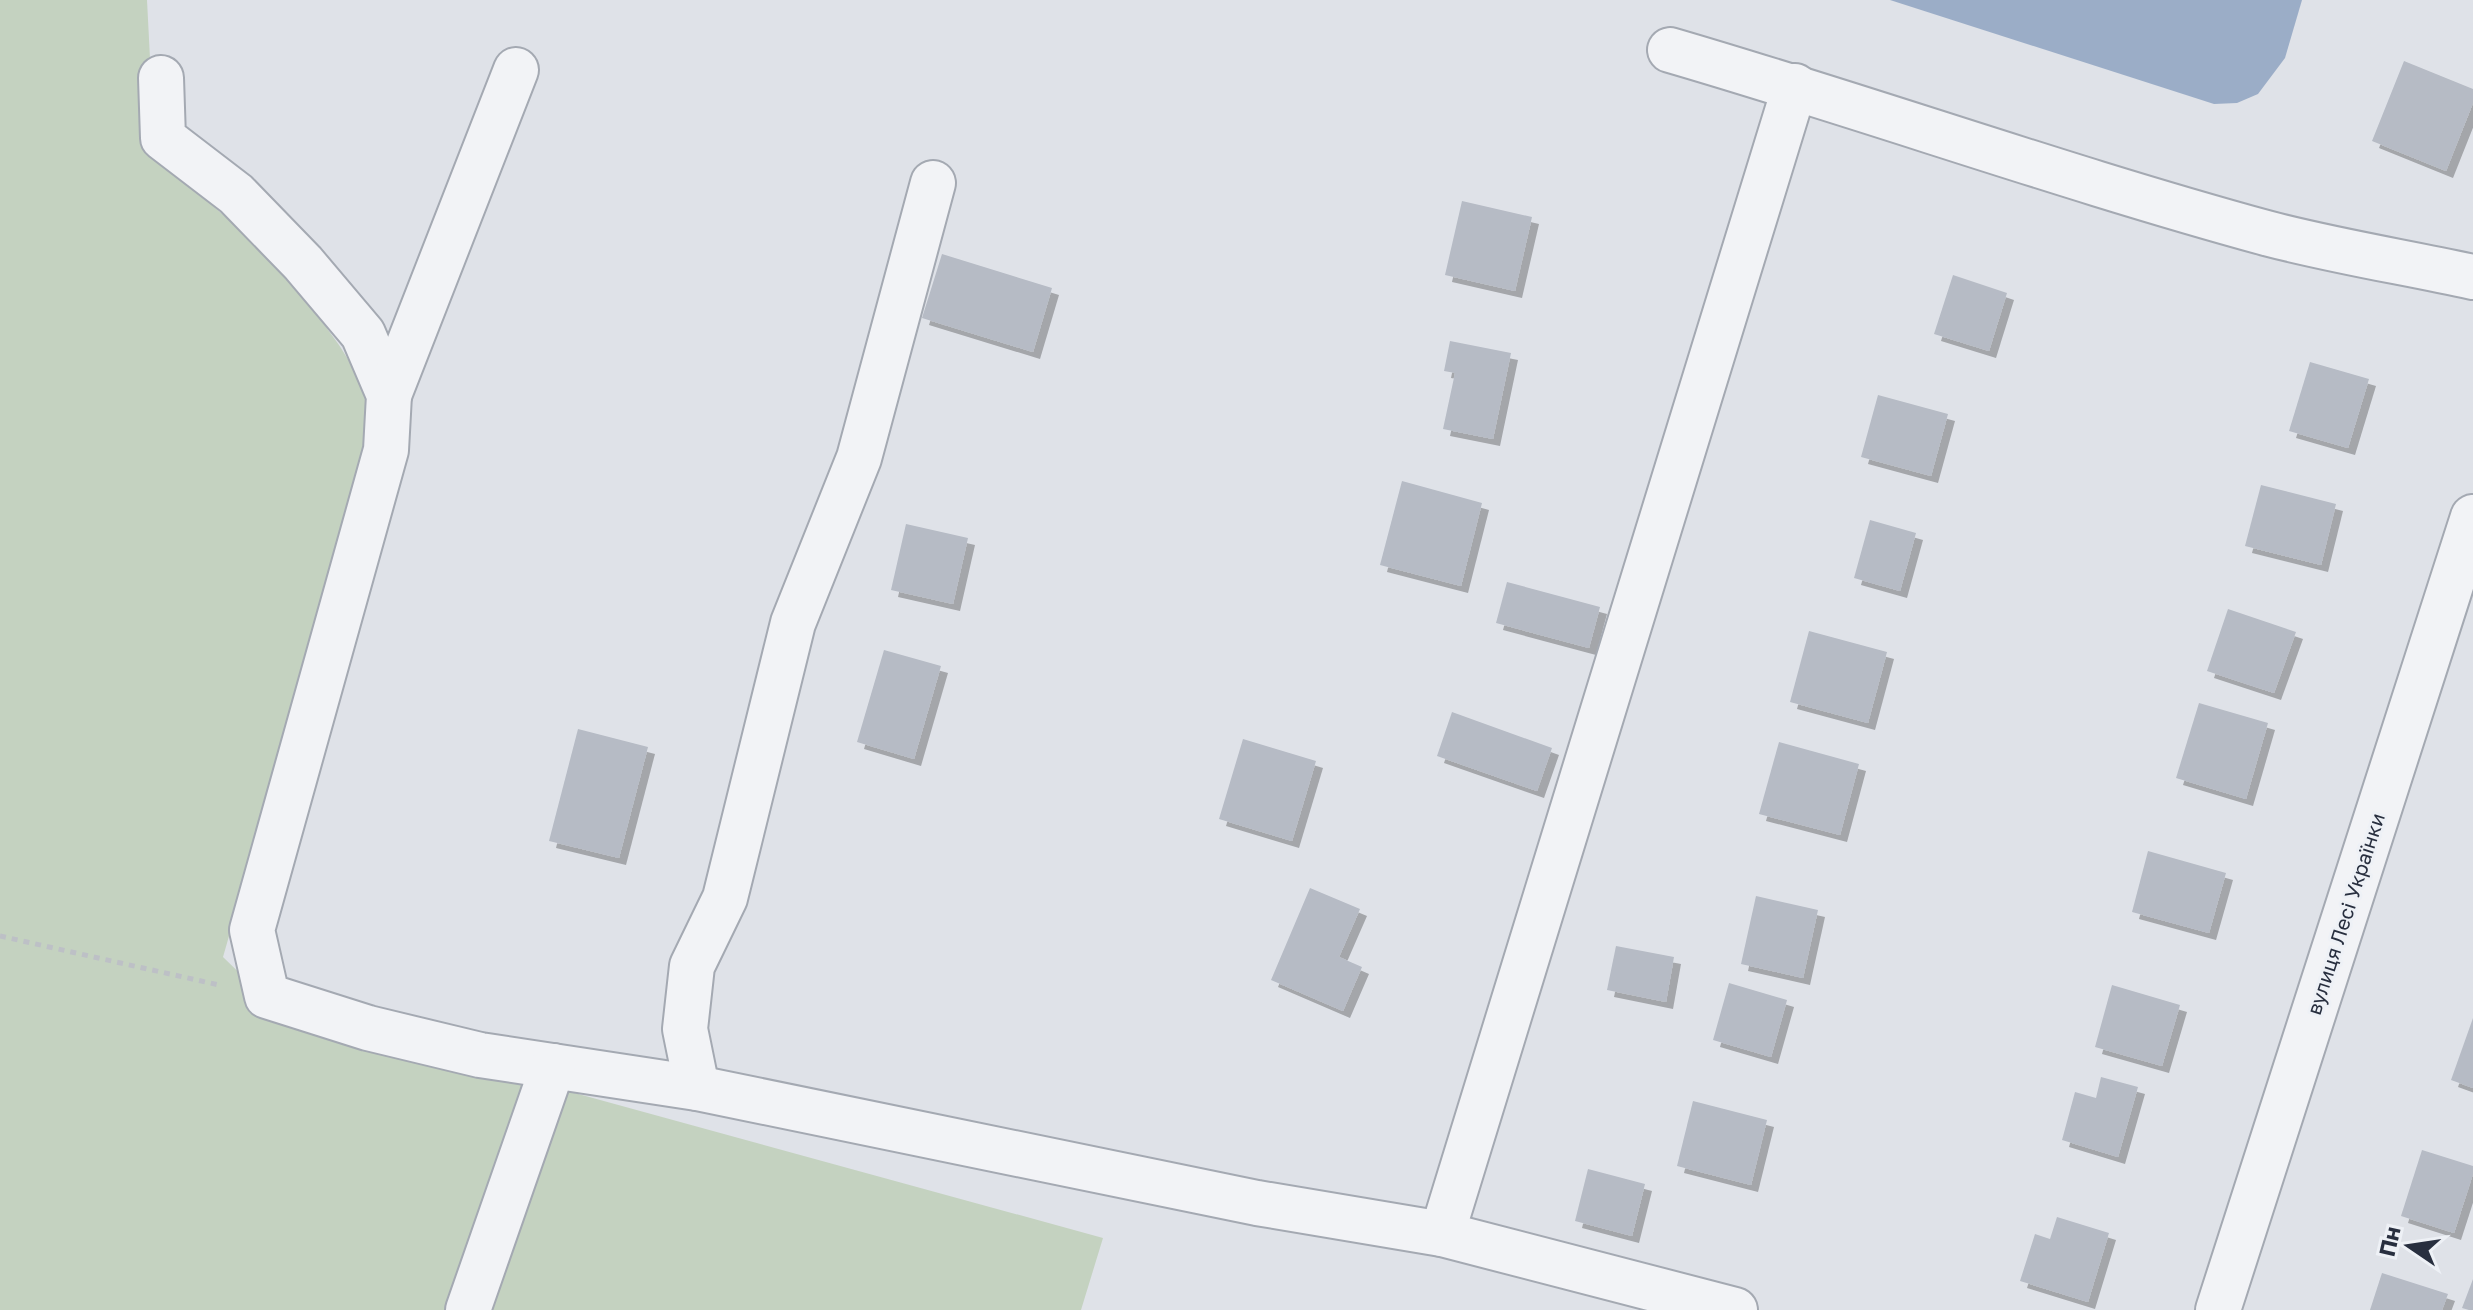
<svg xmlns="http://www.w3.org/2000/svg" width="2473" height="1310" font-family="'Golos Text',sans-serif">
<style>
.green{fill:#c4d2c0}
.water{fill:#9badc7}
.building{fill:#b6bbc5;filter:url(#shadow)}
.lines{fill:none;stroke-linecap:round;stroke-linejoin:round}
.minor-casing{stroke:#a4a9b2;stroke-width:48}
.path{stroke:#bdc0c6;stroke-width:5;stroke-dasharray:6 6;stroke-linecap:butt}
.minor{stroke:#f2f3f6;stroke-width:44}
.labels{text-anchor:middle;stroke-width:6;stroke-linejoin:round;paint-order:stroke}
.street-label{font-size:20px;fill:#282f3f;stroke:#eef1f6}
</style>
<defs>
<filter id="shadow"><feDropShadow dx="7" dy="7" stdDeviation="0" flood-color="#0004"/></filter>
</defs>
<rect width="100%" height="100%" fill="#dfe2e8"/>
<polygon class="green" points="0,0 147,0 155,156 281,265 339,345 368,391 369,448 223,957 294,1026 531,1081 1103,1238 1081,1310 0,1310"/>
<polygon class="water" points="1890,0 2302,0 2285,58 2258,94 2237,103 2214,104"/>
<g class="building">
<polygon points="2404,61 2473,89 2473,103 2446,171 2372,141"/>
<polygon points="1462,201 1532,217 1515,291 1445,275"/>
<polygon points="942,254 1052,288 1033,352 922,318"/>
<polygon points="1953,275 2007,293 1989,351 1934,334"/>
<polygon points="1450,341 1511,353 1493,439 1443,429 1455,373 1444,371"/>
<polygon points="2310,362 2369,379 2348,448 2289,431"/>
<polygon points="1878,395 1948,414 1931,476 1861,457"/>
<polygon points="1402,481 1482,503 1461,586 1380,565"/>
<polygon points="2261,485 2336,504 2321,565 2245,546"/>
<polygon points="1870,520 1916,533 1900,591 1854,578"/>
<polygon points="906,524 968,538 953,604 891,590"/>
<polygon points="1507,582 1600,607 1589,648 1496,623"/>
<polygon points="2228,609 2296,632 2274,693 2207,671"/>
<polygon points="1809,631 1887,652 1868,723 1790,702"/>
<polygon points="884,650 941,666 914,759 857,742"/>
<polygon points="2199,703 2268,723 2246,799 2176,778"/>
<polygon points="1452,712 1552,748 1537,791 1437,756"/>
<polygon points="578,729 648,747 619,858 549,841"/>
<polygon points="1243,739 1316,761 1292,841 1219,819"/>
<polygon points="1779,742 1859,764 1840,835 1759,814"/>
<polygon points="2148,851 2226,873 2209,933 2132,912"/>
<polygon points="1310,888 1360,909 1339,957 1362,967 1343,1011 1271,980"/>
<polygon points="1756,896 1818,910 1803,978 1741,964"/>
<polygon points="1616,946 1674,957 1666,1002 1607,990"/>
<polygon points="1729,983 1787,1000 1771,1057 1713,1040"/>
<polygon points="2112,985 2180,1005 2162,1066 2095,1047"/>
<polygon points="2473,1018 2473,1088 2451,1080"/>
<polygon points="2101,1077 2138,1087 2118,1157 2062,1140 2075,1092 2096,1098"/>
<polygon points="1693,1101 1767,1120 1751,1185 1677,1166"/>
<polygon points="2422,1150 2473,1166 2473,1174 2454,1233 2401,1216"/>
<polygon points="1588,1169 1645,1184 1632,1236 1575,1221"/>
<polygon points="2057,1217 2109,1233 2088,1302 2020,1281 2035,1234 2050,1239"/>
<polygon points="2382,1273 2448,1294 2442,1310 2370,1310"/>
<polygon points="2473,1279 2473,1310 2469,1310 2462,1308"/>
</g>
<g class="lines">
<g class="minor-casing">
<g id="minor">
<path d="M1670,50C1869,108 2065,178 2266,233C2334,251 2404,262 2473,277"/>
<polyline points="161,78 163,138 236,194 303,263 363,334 389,395 386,450 252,930 267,996 368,1028 480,1055 697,1088 1257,1203 1442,1234 1735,1310"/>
<polyline points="389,395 516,70"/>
<polyline points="697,1088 685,1029 692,966 725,898 793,623 859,458 933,183"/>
<polyline points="1442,1234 1795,86"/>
<polyline points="468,1310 553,1066"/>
<polyline points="2218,1310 2473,517"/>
</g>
</g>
<polyline class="path" points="0,936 219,985"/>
<use href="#minor" class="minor"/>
</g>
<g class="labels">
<g class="street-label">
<text transform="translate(2346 914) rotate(-72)" y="7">вулиця Лесі Українки</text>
</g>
</g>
<g transform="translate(2409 1246) rotate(283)" stroke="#eef1f6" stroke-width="6" paint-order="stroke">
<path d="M0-6L14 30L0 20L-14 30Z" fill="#282f3f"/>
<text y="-12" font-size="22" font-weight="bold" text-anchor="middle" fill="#282f3f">Пн</text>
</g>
</svg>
